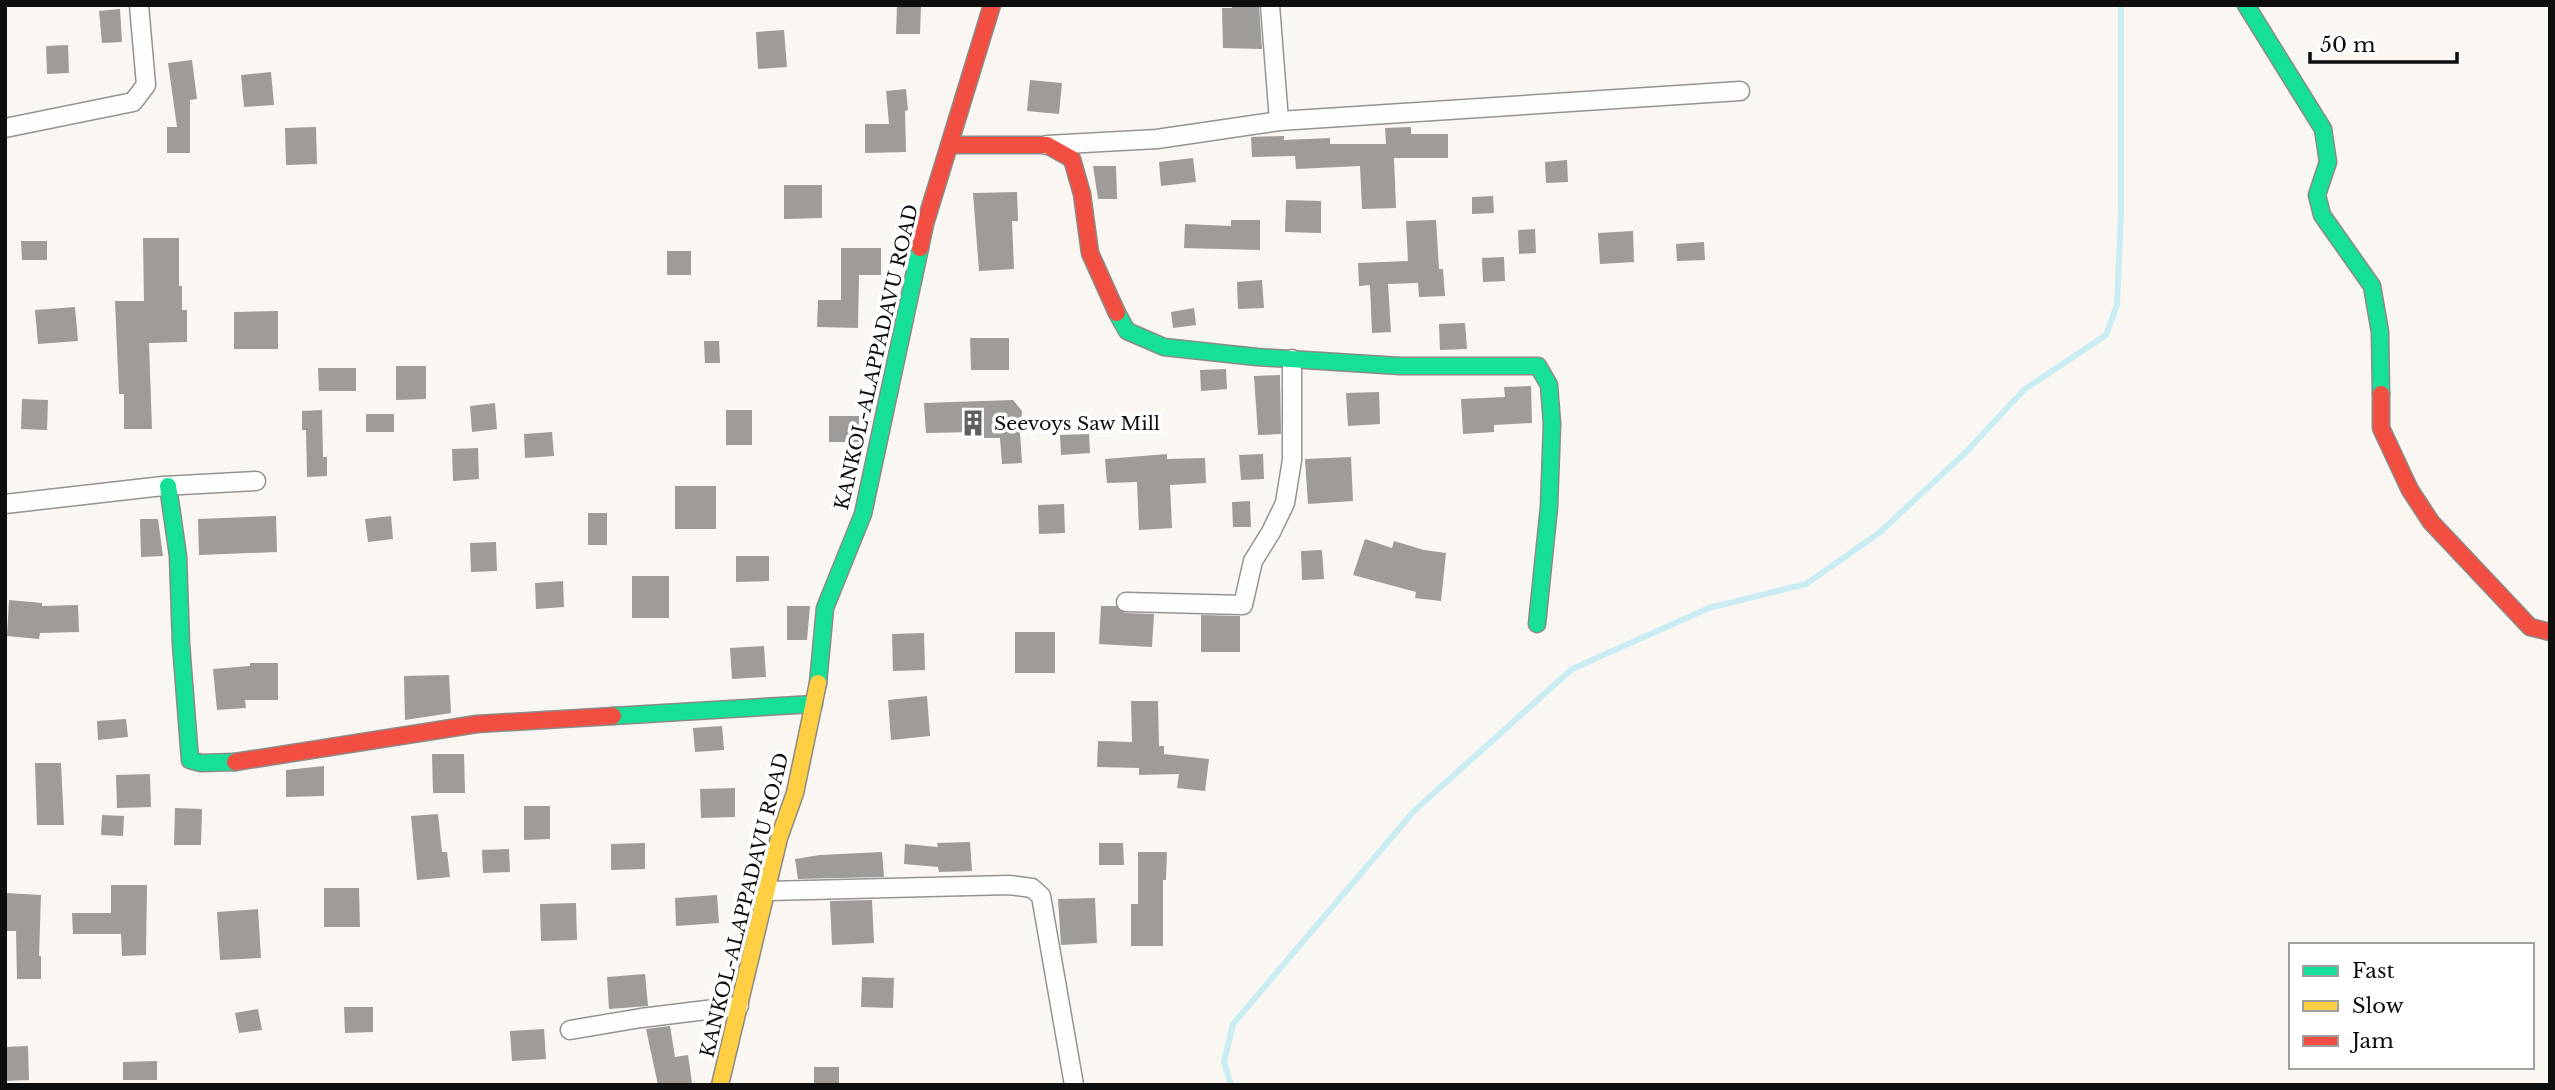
<svg xmlns="http://www.w3.org/2000/svg" width="2555" height="1090" font-family="'Libre Baskerville',serif">
<style>
.lines{fill:none;stroke-linecap:round;stroke-linejoin:round}
.stream{stroke:#caedf3;stroke-width:6}
.building{fill:#9e9b98}
.street-casing{stroke:#949391;stroke-width:21}
.fast-casing{stroke:#8b8a87;stroke-width:19}
.slow-casing{stroke:#8b8a87;stroke-width:19}
.jam-casing{stroke:#8b8a87;stroke-width:19}
.street{stroke:#fefefd;stroke-width:18}
.fast{stroke:#16e098;stroke-width:16}
.slow{stroke:#ffcf43;stroke-width:16}
.jam{stroke:#f24e42;stroke-width:16}
.labels{text-anchor:middle;stroke-width:7;stroke-linejoin:round;paint-order:stroke}
.street-label{font-size:19px;fill:#0e0e0e;stroke:#fff}
.poi-label{font-size:19px;fill:#0e0e0e;stroke:#fff;text-anchor:start}
</style>
<rect width="100%" height="100%" fill="#faf7f2"/>
<g class="lines">
<polyline class="stream" points="1231,1085 1224,1062 1233,1024 1414,811 1572,669 1709,608 1806,584 1879,533 1965,453 2025,389 2106,335 2117,305 2121,213 2121,5"/>
</g>
<g class="building">
<polygon points="897,5 921,5 920,34 896,34"/>
<polygon points="1232,5 1259,5 1262,49 1223,48 1222,8 1232,8"/>
<polygon points="120,9 122,42 102,43 99,11"/>
<polygon points="784,30 787,67 758,69 756,32"/>
<polygon points="68,45 69,73 47,74 46,46"/>
<polygon points="192,60 197,99 190,100 190,153 167,153 167,127 177,127 168,63"/>
<polygon points="271,72 274,105 244,107 241,75"/>
<polygon points="1030,80 1062,83 1059,114 1027,111"/>
<polygon points="906,89 908,110 905,111 906,152 865,153 865,124 889,124 886,91"/>
<polygon points="316,127 317,164 286,165 285,128"/>
<polygon points="1411,127 1411,134 1448,134 1448,158 1394,158 1396,208 1362,209 1360,166 1296,169 1295,156 1252,157 1251,137 1284,136 1284,140 1330,138 1330,144 1386,144 1385,128"/>
<polygon points="1193,158 1196,182 1161,186 1159,162"/>
<polygon points="1567,160 1568,182 1546,183 1545,162"/>
<polygon points="1093,166 1116,166 1117,199 1098,199"/>
<polygon points="784,185 822,185 822,218 784,219"/>
<polygon points="1017,192 1018,221 1012,221 1014,269 979,271 973,193"/>
<polygon points="1493,196 1494,213 1472,214 1472,197"/>
<polygon points="1286,200 1321,201 1321,233 1285,232"/>
<polygon points="1231,220 1260,220 1260,250 1184,248 1185,224 1231,226"/>
<polygon points="1436,220 1439,269 1443,269 1445,296 1419,297 1418,283 1388,284 1391,332 1372,333 1370,285 1359,286 1358,263 1408,261 1406,221"/>
<polygon points="1535,229 1536,253 1519,254 1518,230"/>
<polygon points="1633,231 1634,262 1600,264 1598,233"/>
<polygon points="143,238 179,238 179,286 182,286 182,310 187,310 187,342 149,343 152,429 124,429 124,394 119,394 115,301 144,301"/>
<polygon points="21,241 47,241 47,260 22,260"/>
<polygon points="1704,242 1705,260 1677,261 1676,244"/>
<polygon points="841,248 881,248 881,275 859,275 858,328 817,327 818,300 841,300"/>
<rect x="667" y="251" width="24" height="24"/>
<polygon points="1504,257 1505,281 1483,282 1482,258"/>
<polygon points="1262,280 1264,308 1238,309 1237,282"/>
<polygon points="75,307 78,341 38,344 35,310"/>
<polygon points="1194,308 1196,325 1173,328 1171,312"/>
<polygon points="278,311 278,349 234,349 234,312"/>
<polygon points="1465,323 1467,349 1440,350 1439,324"/>
<polygon points="970,338 1009,338 1009,370 971,370"/>
<polygon points="704,341 719,341 720,363 705,363"/>
<polygon points="396,366 426,366 426,399 396,400"/>
<polygon points="318,368 356,368 356,391 319,391"/>
<polygon points="1226,369 1227,389 1201,391 1200,370"/>
<polygon points="1280,375 1281,434 1258,435 1254,376"/>
<polygon points="1531,386 1532,423 1494,425 1494,432 1463,434 1461,399 1505,397 1504,387"/>
<polygon points="1379,392 1380,424 1348,426 1346,393"/>
<polygon points="22,399 48,400 47,430 21,429"/>
<polygon points="1013,400 1022,411 1020,433 1022,463 1002,464 1000,438 975,438 975,432 926,433 924,403"/>
<polygon points="495,403 497,429 472,432 470,406"/>
<polygon points="322,410 323,457 327,457 327,476 307,477 306,430 302,430 302,411"/>
<rect x="726" y="410" width="26" height="35"/>
<rect x="366" y="414" width="28" height="18"/>
<rect x="829" y="416" width="30" height="26"/>
<polygon points="552,432 554,456 525,458 524,434"/>
<polygon points="1089,434 1090,453 1061,455 1060,435"/>
<polygon points="478,448 479,479 453,481 452,449"/>
<polygon points="1167,454 1167,459 1205,458 1206,483 1170,485 1172,528 1139,530 1137,482 1107,483 1105,459"/>
<polygon points="1263,454 1264,479 1241,480 1239,455"/>
<polygon points="1351,457 1353,501 1308,504 1305,459"/>
<rect x="675" y="486" width="41" height="43"/>
<polygon points="1250,501 1251,527 1233,527 1232,502"/>
<polygon points="1064,504 1065,533 1039,534 1038,505"/>
<rect x="588" y="513" width="19" height="32"/>
<polygon points="276,516 277,552 199,555 198,519"/>
<polygon points="391,516 393,539 368,542 365,519"/>
<polygon points="140,519 158,519 163,556 141,557"/>
<polygon points="1365,539 1392,548 1394,541 1424,550 1446,553 1441,601 1415,598 1416,592 1353,575"/>
<polygon points="496,542 497,571 471,572 470,543"/>
<polygon points="1322,550 1324,579 1302,580 1301,551"/>
<polygon points="736,556 769,556 769,581 736,582"/>
<rect x="632" y="576" width="37" height="42"/>
<polygon points="563,581 564,607 536,609 535,583"/>
<polygon points="9,600 42,603 42,606 78,605 79,632 40,633 39,639 7,636"/>
<polygon points="787,606 810,606 807,640 787,640"/>
<polygon points="1101,606 1116,606 1125,613 1154,614 1152,647 1099,644"/>
<polygon points="1201,615 1240,616 1240,652 1201,652"/>
<rect x="1015" y="632" width="40" height="41"/>
<polygon points="924,633 925,670 893,671 892,634"/>
<polygon points="764,646 766,677 732,679 730,648"/>
<polygon points="250,663 278,663 278,700 245,700 246,708 217,710 213,669 250,666"/>
<polygon points="449,675 451,713 405,720 404,676"/>
<polygon points="927,696 930,736 891,740 888,700"/>
<polygon points="1131,701 1158,701 1159,746 1164,746 1164,754 1209,759 1205,791 1177,788 1179,774 1139,775 1139,768 1097,767 1098,741 1132,742"/>
<polygon points="126,719 128,737 98,740 97,721"/>
<polygon points="722,726 724,750 695,752 693,728"/>
<polygon points="432,754 464,754 465,793 433,793"/>
<polygon points="35,763 61,763 64,825 37,825"/>
<polygon points="324,766 324,796 286,797 286,770"/>
<polygon points="150,774 151,807 117,808 116,775"/>
<polygon points="735,788 735,817 701,818 700,789"/>
<polygon points="524,806 550,806 550,839 524,840"/>
<polygon points="175,808 202,809 201,845 174,845"/>
<polygon points="438,814 442,852 447,852 450,877 417,880 411,816"/>
<polygon points="102,815 124,816 123,836 101,835"/>
<polygon points="970,842 972,871 939,872 938,867 904,864 905,844 938,847 937,843"/>
<polygon points="645,843 645,869 611,870 611,844"/>
<polygon points="1099,843 1123,843 1124,865 1099,865"/>
<polygon points="509,849 510,872 483,873 482,850"/>
<polygon points="882,852 884,877 798,879 795,859 820,855"/>
<polygon points="1138,852 1167,852 1166,880 1163,880 1163,946 1131,946 1131,904 1138,904"/>
<polygon points="111,885 147,885 146,955 122,956 121,934 73,934 72,913 111,913"/>
<polygon points="324,888 359,888 360,927 324,927"/>
<polygon points="6,893 41,895 39,956 41,956 41,979 17,979 16,931 5,931"/>
<polygon points="717,895 719,923 676,926 675,898"/>
<polygon points="1095,898 1097,943 1061,945 1058,899"/>
<polygon points="872,900 874,943 832,945 830,901"/>
<polygon points="576,903 577,940 541,941 540,904"/>
<polygon points="258,909 261,958 220,960 217,912"/>
<polygon points="645,974 648,1006 609,1009 607,977"/>
<polygon points="862,977 894,978 893,1008 861,1007"/>
<polygon points="344,1007 373,1007 373,1032 345,1033"/>
<polygon points="258,1009 262,1030 239,1033 235,1013"/>
<polygon points="670,1026 675,1057 688,1055 692,1083 658,1085 646,1029"/>
<polygon points="544,1029 546,1059 512,1061 510,1031"/>
<polygon points="28,1046 29,1080 5,1081 5,1047"/>
<polygon points="157,1061 157,1080 123,1080 123,1062"/>
<rect x="814" y="1067" width="25" height="18"/>
</g>
<g class="lines">
<g class="street-casing">
<g id="street">
<polyline points="1270,5 1279,121"/>
<polyline points="5,128 133,102 146,85 139,5"/>
<polyline points="1047,145 1157,139 1279,121 1740,91"/>
<polyline points="5,504 163,486 256,481"/>
<polyline points="1126,602 1243,605 1253,561 1271,532 1285,503 1292,460 1292,359"/>
<polyline points="768,891 1009,885 1032,888 1041,896 1074,1085"/>
<polyline points="570,1030 641,1018 739,1006"/>
</g>
</g>
<g class="fast-casing">
<g id="fast">
<polyline points="2246,5 2323,129 2328,162 2317,195 2322,215 2372,286 2380,332 2381,394"/>
<polyline points="1117,313 1127,331 1164,347 1257,357 1400,366 1538,366 1549,385 1552,424 1549,507 1537,624"/>
<polyline points="168,486 178,556 181,644 190,760 201,763 235,762"/>
<polyline points="818,683 825,608 863,514 920,248"/>
<polyline points="613,716 814,704"/>
</g>
</g>
<g class="slow-casing">
<polyline id="slow" points="720,1085 779,838 795,793 818,683"/>
</g>
<g class="jam-casing">
<g id="jam">
<polyline points="950,145 1047,145 1072,159 1082,194 1090,253 1117,313"/>
<polyline points="920,248 925,224 992,5"/>
<polyline points="2381,394 2381,428 2410,490 2431,522 2530,627 2550,632"/>
<polyline points="235,762 477,724 613,716"/>
</g>
</g>
<use href="#street" class="street"/>
<use href="#fast" class="fast"/>
<use href="#slow" class="slow"/>
<use href="#jam" class="jam"/>
</g>
<defs>
<g id="building-bare" transform="scale(2.1)"><path d="M-4-6H4V6H1V3H-1V6H-4ZM-2.5-4.3h1.7v1.8h-1.7ZM.8-4.3h1.7v1.8H.8ZM-2.5-1h1.7V.8h-1.7ZM.8-1h1.7V.8H.8Z" fill="#61605e" stroke="#fff" stroke-width="2.5" paint-order="stroke"/></g>
</defs>
<g fill-rule="evenodd">
<use href="#building-bare" x="973" y="423"/>
</g>
<g class="labels">
<g class="street-label">
<text transform="translate(876 357) rotate(-77)" y="7">KANKOL-ALAPPADAVU ROAD</text>
<text transform="translate(744 905) rotate(-76)" y="7">KANKOL-ALAPPADAVU ROAD</text>
</g>
<g class="poi-label">
<text x="994" y="430">Seevoys Saw Mill</text>
</g>
</g>
<rect width="2555" height="1090" fill="none" stroke="#0e0e0e" stroke-width="14"/>
<rect x="2289" y="943" width="245" height="126" fill="#ffffff" stroke="#9f9f9f" stroke-width="2"/>
<rect x="2303" y="966" width="35" height="10" fill="#16e098" stroke="#9f9f9f" stroke-width="2"/>
<text x="2352" y="978" font-size="21" fill="#0e0e0e">Fast</text>
<rect x="2303" y="1001" width="35" height="10" fill="#ffcf43" stroke="#9f9f9f" stroke-width="2"/>
<text x="2352" y="1013" font-size="21" fill="#0e0e0e">Slow</text>
<rect x="2303" y="1036" width="35" height="10" fill="#f24e42" stroke="#9f9f9f" stroke-width="2"/>
<text x="2352" y="1048" font-size="21" fill="#0e0e0e">Jam</text>
<path d="M2310 52v10h147v-10" fill="none" stroke="#0e0e0e" stroke-width="3.5"/>
<text x="2320" y="52" font-size="21" fill="#0e0e0e" stroke="#ffffff" stroke-width="5" paint-order="stroke">50 m</text>
</svg>
